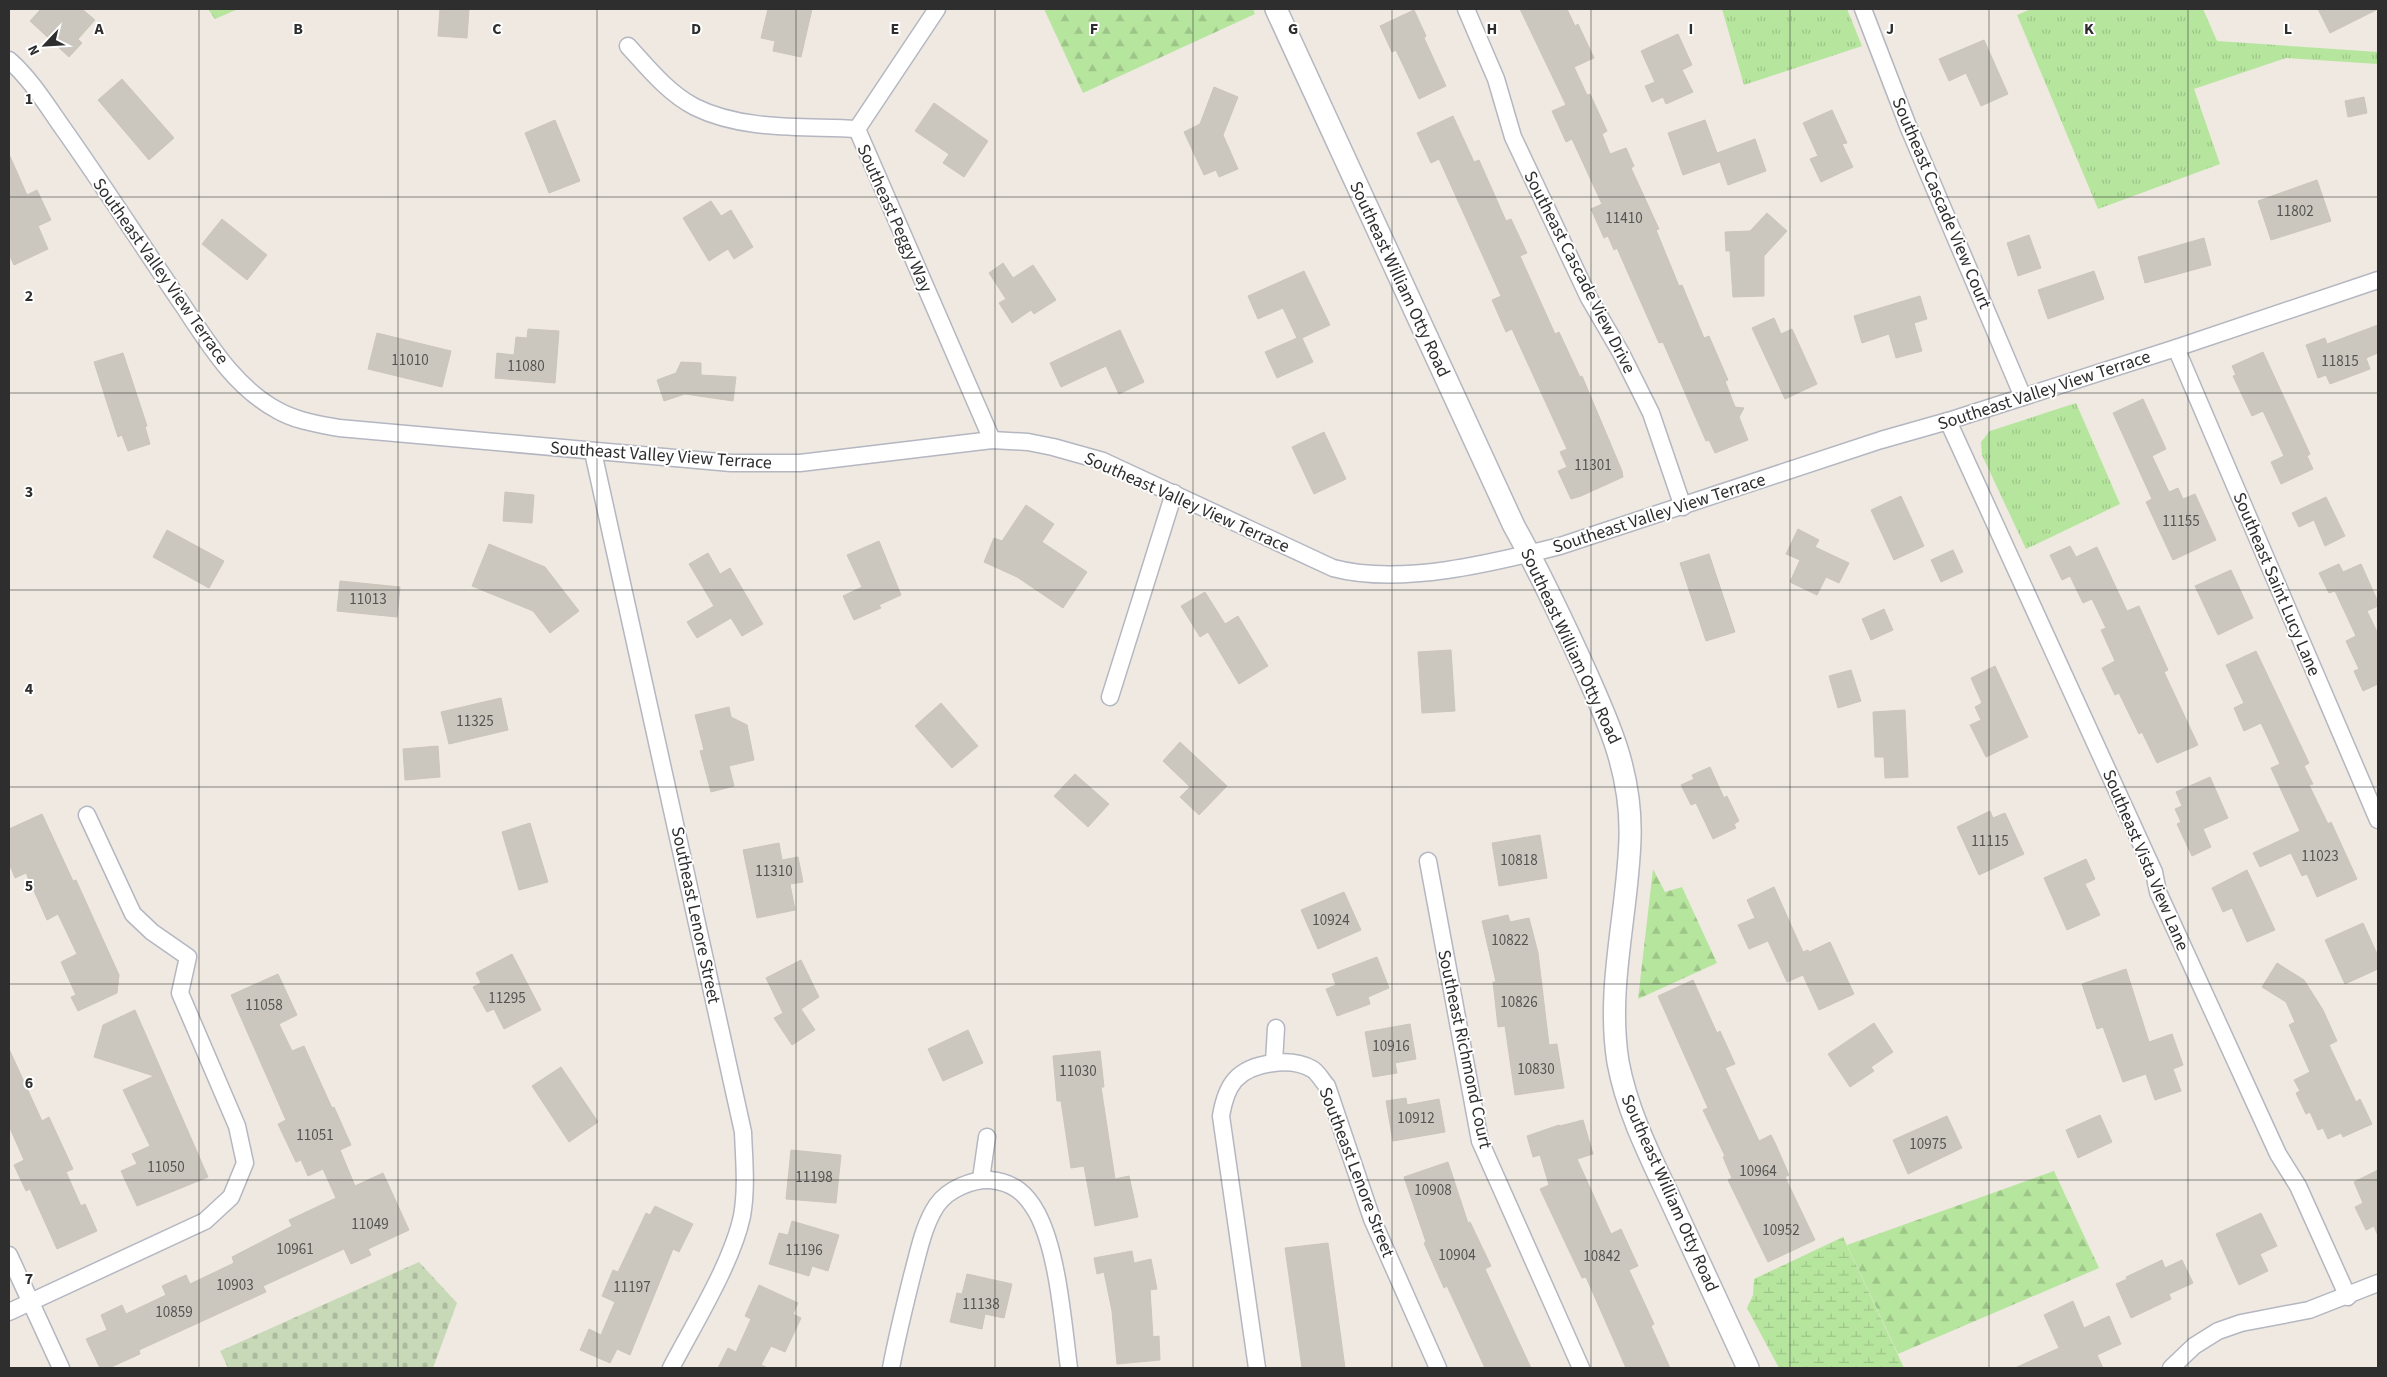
<svg xmlns="http://www.w3.org/2000/svg" width="2387" height="1377" font-family="'Source Sans 3',sans-serif">
<style>
.grass{fill:url(#grass-tufts)}
.forest{fill:url(#forest-firs)}
.wetland{fill:url(#wetland-marsh)}
.cemetery{fill:url(#cemetery-stones)}
.building{fill:#cbc7bf;stroke:#cbc5ba}
.lines{fill:none;stroke-linecap:round;stroke-linejoin:round}
.minor-casing{stroke:#b4b7c1;stroke-width:19}
.tertiary-casing{stroke:#b4b7c1;stroke-width:24}
.minor{stroke:#fff;stroke-width:16}
.tertiary{stroke:#fff;stroke-width:21}
.grid{fill:none;stroke:#2e2e2e;stroke-width:1;stroke-opacity:0.55}
.labels{text-anchor:middle;stroke-width:4;stroke-linejoin:round;paint-order:stroke}
.number-label{font-size:15px;fill:#555452}
.street-label{font-size:18px;fill:#2e2e2e;stroke:#fff}
.grid-label{font-size:16px;text-anchor:middle;font-weight:bold;fill:#2e2e2e;stroke:#fff;stroke-width:4;stroke-linejoin:round;paint-order:stroke}
</style>
<defs>
<pattern id="grass-tufts" width="24" height="20" patternUnits="userSpaceOnUse" patternTransform="scale(1.25)"><rect width="24" height="20" fill="#b6e59e"/><path d="M3 7l-1-3M5 7V3M7 7l1-3M15 17l-1-3M17 17v-4M19 17l1-3" fill="none" stroke="#9dc588"/></pattern>
<pattern id="forest-firs" width="22" height="20" patternUnits="userSpaceOnUse" patternTransform="scale(1.25)"><rect width="22" height="20" fill="#b6e59e"/><path d="M5 1l3.5 6h-7zM16 11l3.5 6h-7z" fill="#9dc588"/></pattern>
<pattern id="wetland-marsh" width="20" height="14" patternUnits="userSpaceOnUse" patternTransform="scale(1.25)"><rect width="20" height="14" fill="#b6e59e"/><path d="M1 5h8M5 5V1M11 12h8M15 12V8" fill="none" stroke="#9dc588"/></pattern>
<pattern id="cemetery-stones" width="16" height="16" patternUnits="userSpaceOnUse" patternTransform="scale(1.25)"><rect width="16" height="16" fill="#c8d9b8"/><path d="M2 7V4a2 2 0 0 1 4 0v3zM10 15v-3a2 2 0 0 1 4 0v3z" fill="#acbb9e"/></pattern>
</defs>
<rect width="100%" height="100%" fill="#efe9e1"/>
<g class="grass">
<polygon points="1722,9 1847,9 1862,46 1744,85"/>
<polygon points="2031,9 2203,9 2217,41 2378,52 2378,64 2286,58 2194,89 2220,164 2098,209 2017,15"/>
<polygon points="2076,403 2120,504 2026,549 1982,455 1981,442 1990,431"/>
</g>
<g class="forest">
<polygon points="208,9 238,9 215,19"/>
<polygon points="1044,9 1253,9 1255,14 1083,93"/>
<polygon points="1653,869 1665,892 1682,887 1717,963 1638,999"/>
<polygon points="2054,1171 2099,1268 1898,1354 1847,1245"/>
</g>
<polygon class="wetland" points="1843,1237 1904,1368 1779,1368 1747,1308 1753,1295 1754,1279"/>
<polygon class="cemetery" points="419,1262 457,1303 433,1368 228,1368 220,1351"/>
<g class="building">
<polygon points="41,9 82,9 95,20 78,39 82,43 69,57 30,21"/>
<polygon points="440,9 469,9 467,38 438,36"/>
<polygon points="768,9 812,9 801,57 773,51 775,41 761,38"/>
<polygon points="1520,9 1567,9 1575,26 1578,24 1594,58 1574,67 1587,95 1590,94 1607,131 1602,134 1610,154 1626,148 1634,166 1631,168 1659,229 1656,230 1679,286 1682,285 1704,338 1709,336 1728,380 1725,381 1735,407 1744,408 1739,417 1748,440 1715,453 1709,440 1706,441 1663,342 1659,343 1617,248 1614,250 1608,236 1604,238 1591,209 1602,204 1572,139 1566,142 1552,111 1566,105"/>
<polygon points="2318,9 2378,9 2330,33"/>
<polygon points="1414,10 1426,36 1424,38 1446,86 1419,99 1396,50 1392,52 1380,26"/>
<polygon points="1678,34 1692,65 1682,70 1693,92 1666,104 1663,97 1652,102 1645,86 1655,82 1641,51"/>
<polygon points="1984,40 2008,94 1981,106 1966,73 1949,81 1939,59"/>
<polygon points="122,79 174,138 149,160 98,100"/>
<polygon points="1214,87 1238,97 1223,135 1238,169 1219,177 1216,170 1204,175 1184,132 1200,124"/>
<polygon points="2364,97 2367,113 2348,117 2345,101"/>
<polygon points="934,103 988,141 964,177 943,163 949,154 915,131"/>
<polygon points="1832,110 1847,143 1842,144 1853,167 1821,182 1810,159 1818,156 1803,123"/>
<polygon points="1453,116 1474,162 1479,160 1506,221 1511,219 1527,253 1520,256 1555,334 1559,332 1580,377 1582,376 1622,471 1623,477 1581,496 1571,499 1558,471 1567,467 1560,452 1567,449 1512,329 1506,332 1492,300 1501,296 1439,159 1431,163 1417,133"/>
<polygon points="555,120 580,181 549,193 525,133"/>
<polygon points="1705,120 1717,153 1755,139 1766,171 1728,185 1720,162 1683,175 1668,133"/>
<polygon points="9,154 27,195 37,190 51,220 38,226 48,249 14,265 9,254"/>
<polygon points="2317,180 2331,221 2271,240 2258,201"/>
<polygon points="711,201 721,216 731,210 753,247 734,259 728,249 709,261 683,218"/>
<polygon points="1767,213 1787,231 1764,256 1764,296 1733,297 1730,251 1726,251 1725,232 1750,231"/>
<polygon points="222,219 267,255 247,280 202,244"/>
<polygon points="2029,235 2041,268 2018,276 2007,243"/>
<polygon points="2204,238 2211,265 2145,283 2138,257"/>
<polygon points="1003,263 1013,278 1033,265 1056,300 1034,314 1031,310 1012,323 999,303 1006,299 989,273"/>
<polygon points="1304,271 1330,325 1302,338 1313,362 1277,378 1265,352 1297,338 1283,308 1258,319 1248,296"/>
<polygon points="2094,271 2104,299 2048,319 2038,290"/>
<polygon points="1920,296 1927,319 1914,323 1922,351 1896,358 1889,334 1862,343 1854,316"/>
<polygon points="1774,318 1781,334 1792,329 1817,384 1785,399 1752,328"/>
<polygon points="2378,325 2378,353 2366,358 2370,369 2330,384 2326,375 2318,378 2306,345 2325,338 2327,344"/>
<polygon points="528,329 559,331 555,383 495,378 497,353 514,355 516,337 527,338"/>
<polygon points="1120,330 1144,382 1119,394 1106,366 1061,387 1050,363"/>
<polygon points="377,333 451,351 442,387 368,369"/>
<polygon points="2263,352 2310,454 2307,456 2313,469 2281,484 2271,462 2284,456 2263,411 2252,416 2233,376 2236,375 2232,366"/>
<polygon points="123,353 147,426 145,427 150,444 128,451 122,435 118,437 94,362"/>
<polygon points="681,362 701,363 701,375 736,377 733,401 685,394 664,401 657,380 676,373"/>
<polygon points="2143,399 2166,449 2152,456 2169,492 2178,488 2183,499 2195,494 2216,540 2173,560 2146,502 2152,499 2113,413"/>
<polygon points="1324,432 1346,479 1314,494 1292,447"/>
<polygon points="505,492 534,495 532,523 503,521"/>
<polygon points="1901,496 1924,546 1894,560 1871,510"/>
<polygon points="2326,497 2345,536 2325,546 2314,520 2299,527 2292,513"/>
<polygon points="1026,505 1054,524 1042,542 1087,572 1063,608 1017,577 984,562 994,538 1002,541"/>
<polygon points="1798,529 1819,540 1815,547 1849,563 1839,583 1826,577 1817,595 1790,582 1800,560 1786,554"/>
<polygon points="167,530 224,561 209,588 153,557"/>
<polygon points="879,541 901,595 879,605 881,608 854,620 843,596 862,587 847,555"/>
<polygon points="489,544 545,567 579,611 550,633 533,611 472,586"/>
<polygon points="2070,546 2076,557 2097,547 2127,611 2139,606 2168,670 2164,672 2198,745 2157,763 2142,732 2139,734 2119,693 2115,695 2102,668 2115,661 2101,630 2106,628 2092,599 2083,603 2070,576 2062,580 2050,555"/>
<polygon points="1953,550 1963,572 1941,582 1931,560"/>
<polygon points="708,553 720,574 730,568 763,624 742,636 731,618 697,638 687,622 714,606 689,564"/>
<polygon points="1709,554 1735,632 1706,641 1680,563"/>
<polygon points="2339,564 2343,572 2361,564 2378,602 2378,606 2367,611 2378,634 2378,684 2363,691 2354,671 2359,669 2346,641 2356,636 2335,591 2329,593 2319,573"/>
<polygon points="2231,570 2253,618 2218,635 2195,586"/>
<polygon points="340,581 400,587 397,617 337,611"/>
<polygon points="1205,592 1225,624 1238,616 1268,666 1239,684 1208,632 1200,637 1181,606"/>
<polygon points="1884,609 1893,630 1871,640 1862,619"/>
<polygon points="1451,650 1455,711 1422,713 1418,652"/>
<polygon points="2256,651 2309,763 2304,766 2313,784 2309,785 2328,824 2331,822 2357,879 2317,897 2307,874 2302,876 2291,853 2260,867 2253,853 2300,831 2271,768 2280,764 2261,723 2244,731 2234,708 2244,703 2226,665"/>
<polygon points="1995,666 2028,737 1986,757 1970,725 1981,720 1975,707 1982,703 1971,678"/>
<polygon points="1851,670 1861,701 1838,708 1829,676"/>
<polygon points="501,698 508,730 449,744 441,712"/>
<polygon points="941,703 978,746 952,768 915,726"/>
<polygon points="729,707 731,717 747,725 754,760 729,766 734,786 711,792 700,751 704,750 695,715"/>
<polygon points="1905,710 1908,777 1885,778 1884,757 1875,757 1873,712"/>
<polygon points="1180,742 1227,786 1199,815 1180,797 1190,787 1163,761"/>
<polygon points="438,746 440,777 405,780 403,749"/>
<polygon points="1710,767 1724,798 1727,796 1739,821 1734,824 1736,828 1713,839 1696,803 1691,805 1681,785 1694,779 1692,775"/>
<polygon points="1075,774 1109,804 1088,827 1054,796"/>
<polygon points="2210,777 2228,818 2203,829 2211,847 2192,856 2177,824 2181,822 2175,809 2182,806 2176,792"/>
<polygon points="1990,811 1993,818 2005,813 2024,854 1979,875 1957,827"/>
<polygon points="42,814 73,881 76,880 119,975 117,993 78,1011 71,997 76,995 61,962 77,954 58,914 47,920 26,873 15,878 9,863 9,829"/>
<polygon points="530,823 548,882 519,890 502,832"/>
<polygon points="1540,835 1547,878 1499,886 1492,843"/>
<polygon points="779,843 782,860 798,857 803,882 790,884 795,910 757,918 743,850"/>
<polygon points="2086,859 2095,879 2085,884 2100,915 2067,930 2044,878"/>
<polygon points="2247,870 2275,930 2247,942 2232,908 2223,912 2212,888"/>
<polygon points="1774,887 1803,952 1808,950 1809,952 1830,942 1854,994 1819,1010 1803,975 1787,982 1768,941 1749,949 1738,925 1755,918 1747,900"/>
<polygon points="1344,892 1361,930 1318,949 1301,910"/>
<polygon points="1508,915 1510,922 1529,918 1538,953 1549,1045 1557,1044 1564,1088 1515,1095 1505,1026 1498,1027 1493,982 1496,982 1482,921"/>
<polygon points="2363,923 2378,956 2378,969 2345,984 2325,940"/>
<polygon points="512,954 541,1010 504,1029 494,1009 487,1012 473,987 481,983 476,973"/>
<polygon points="1377,957 1389,988 1368,997 1370,1004 1337,1016 1326,989 1336,985 1332,974"/>
<polygon points="801,960 819,997 801,1009 815,1030 792,1045 774,1018 783,1013 766,978"/>
<polygon points="2277,963 2304,980 2323,1010 2337,1041 2329,1045 2356,1102 2360,1099 2372,1124 2343,1137 2341,1133 2328,1139 2323,1128 2318,1130 2310,1112 2306,1114 2296,1093 2300,1091 2294,1080 2310,1072 2289,1025 2295,1022 2286,1002 2262,987"/>
<polygon points="2126,969 2149,1042 2172,1034 2183,1065 2173,1069 2181,1091 2155,1100 2146,1074 2123,1082 2103,1027 2097,1029 2082,984"/>
<polygon points="278,974 297,1015 279,1024 292,1051 304,1046 332,1108 334,1107 351,1145 340,1150 355,1186 383,1173 409,1230 368,1249 371,1255 351,1264 344,1249 263,1286 266,1292 139,1350 140,1354 109,1368 100,1368 86,1339 107,1330 101,1315 122,1305 126,1314 166,1295 162,1286 186,1275 190,1284 234,1263 232,1257 292,1226 289,1220 336,1198 323,1169 308,1176 301,1160 296,1162 278,1124 286,1120 231,995"/>
<polygon points="1693,980 1717,1033 1720,1031 1735,1064 1725,1068 1759,1141 1771,1135 1776,1145 1789,1175 1785,1177 1815,1240 1768,1262 1728,1180 1732,1178 1723,1157 1725,1156 1703,1110 1708,1108 1658,996"/>
<polygon points="135,1010 208,1177 137,1206 121,1171 137,1164 132,1154 150,1146 123,1090 154,1076 94,1057 103,1025"/>
<polygon points="1874,1023 1893,1052 1871,1067 1874,1071 1850,1087 1828,1054"/>
<polygon points="1410,1024 1416,1059 1395,1063 1397,1073 1373,1077 1365,1032"/>
<polygon points="968,1030 983,1063 943,1081 928,1049"/>
<polygon points="9,1049 42,1121 49,1117 73,1169 66,1172 81,1206 85,1204 97,1231 57,1249 30,1189 26,1191 14,1165 24,1160 9,1126"/>
<polygon points="1100,1051 1104,1087 1101,1087 1115,1179 1129,1176 1138,1217 1095,1226 1084,1166 1071,1168 1061,1101 1057,1101 1053,1056"/>
<polygon points="561,1067 598,1122 569,1142 532,1086"/>
<polygon points="1406,1098 1407,1105 1439,1099 1445,1132 1393,1141 1386,1101"/>
<polygon points="2100,1115 2112,1142 2078,1158 2066,1130"/>
<polygon points="1947,1116 1962,1148 1908,1174 1893,1140"/>
<polygon points="1583,1120 1593,1154 1577,1159 1611,1234 1621,1229 1638,1266 1629,1270 1654,1324 1651,1326 1670,1368 1626,1368 1586,1277 1582,1278 1540,1189 1549,1185 1540,1155 1533,1157 1527,1136 1559,1125 1560,1126"/>
<polygon points="791,1150 841,1155 836,1203 786,1199"/>
<polygon points="1448,1162 1468,1223 1470,1222 1491,1266 1485,1269 1531,1368 1485,1368 1447,1286 1444,1288 1424,1243 1426,1242 1404,1177"/>
<polygon points="2378,1170 2378,1236 2374,1226 2366,1230 2355,1207 2363,1203 2354,1182"/>
<polygon points="655,1206 693,1224 679,1252 673,1249 630,1355 617,1349 610,1363 580,1350 589,1329 601,1335 615,1302 602,1296 613,1270 618,1272 646,1213 650,1215"/>
<polygon points="2261,1213 2277,1246 2260,1254 2268,1271 2239,1285 2216,1234"/>
<polygon points="792,1221 839,1235 828,1271 812,1266 809,1276 769,1264 779,1233 788,1235"/>
<polygon points="1328,1243 1345,1368 1302,1368 1285,1248"/>
<polygon points="1132,1251 1134,1263 1151,1259 1157,1289 1150,1290 1153,1337 1159,1336 1160,1360 1117,1364 1112,1311 1104,1272 1097,1274 1094,1258"/>
<polygon points="2162,1260 2165,1268 2182,1260 2193,1283 2169,1294 2171,1299 2131,1318 2116,1284 2127,1279 2126,1277"/>
<polygon points="967,1274 1012,1284 1004,1318 985,1314 982,1329 950,1322 957,1293 962,1294"/>
<polygon points="759,1285 798,1303 793,1314 801,1318 785,1352 771,1346 761,1365 768,1368 718,1368 728,1348 736,1352 751,1319 745,1316"/>
<polygon points="2073,1301 2084,1328 2109,1316 2121,1344 2097,1355 2103,1368 2015,1368 2059,1348 2044,1315"/>
</g>
<g class="lines">
<g class="minor-casing">
<g id="minor">
<polyline points="937,9 857,129 992,440"/>
<polyline points="1466,9 1496,79 1513,137 1589,298 1621,353 1651,413 1683,507"/>
<polyline points="1863,9 1908,126 2023,397"/>
<path d="M628,46C648,68 668,93 695,107C743,131 804,126 857,129"/>
<path d="M9,60C32,80 49,109 67,134C107,191 145,250 184,307C210,346 235,387 277,410C296,421 318,424 339,428L731,463H800L992,440L1028,442L1053,447L1103,461L1333,568C1400,586 1493,563 1560,546L1881,440L1948,421L2176,348L2378,280"/>
<polyline points="2176,348 2378,820"/>
<polyline points="1948,421 2154,872 2158,892 2278,1154 2298,1186 2348,1297"/>
<path d="M593,452L743,1132C744,1159 747,1188 742,1216C732,1263 694,1324 671,1368"/>
<polyline points="1110,697 1174,493"/>
<polyline points="1428,861 1480,1141 1581,1368"/>
<polyline points="1274,1062 1276,1028"/>
<polyline points="981,1179 987,1137"/>
<polyline points="9,1255 61,1368"/>
<polyline points="9,1312 205,1221 231,1197 245,1163 237,1126 180,993 188,957 152,932 133,914 87,815"/>
<path d="M891,1368C897,1336 905,1304 913,1272C919,1250 924,1224 937,1205C948,1189 973,1179 990,1180C1013,1182 1026,1193 1037,1213C1058,1252 1063,1323 1069,1368"/>
<path d="M1257,1368L1221,1116C1223,1104 1227,1089 1235,1080C1251,1062 1291,1057 1312,1069C1318,1072 1322,1081 1327,1086L1372,1219L1438,1368"/>
<polyline points="2171,1368 2194,1346 2218,1331 2241,1323 2309,1310 2378,1283"/>
</g>
</g>
<g class="tertiary-casing">
<path id="tertiary" d="M1276,9L1514,526C1538,569 1559,613 1580,659C1607,719 1632,770 1630,838C1628,913 1606,987 1618,1062C1627,1111 1650,1156 1671,1201C1697,1257 1722,1312 1748,1368"/>
</g>
<use href="#minor" class="minor"/>
<use href="#tertiary" class="tertiary"/>
</g>
<path class="grid" d="M199,9V1368M398,9V1368M597,9V1368M796,9V1368M995,9V1368M1193,9V1368M1392,9V1368M1591,9V1368M1790,9V1368M1989,9V1368M2188,9V1368M9,197H2378M9,393H2378M9,590H2378M9,787H2378M9,984H2378M9,1180H2378"/>
<g class="labels">
<g class="number-label">
<text x="2295" y="216">11802</text>
<text x="1624" y="223">11410</text>
<text x="410" y="365">11010</text>
<text x="2340" y="366">11815</text>
<text x="526" y="371">11080</text>
<text x="1593" y="470">11301</text>
<text x="2181" y="526">11155</text>
<text x="368" y="604">11013</text>
<text x="475" y="726">11325</text>
<text x="1990" y="846">11115</text>
<text x="2320" y="861">11023</text>
<text x="1519" y="865">10818</text>
<text x="774" y="876">11310</text>
<text x="1331" y="925">10924</text>
<text x="1510" y="945">10822</text>
<text x="507" y="1003">11295</text>
<text x="1519" y="1007">10826</text>
<text x="264" y="1010">11058</text>
<text x="1391" y="1051">10916</text>
<text x="1536" y="1074">10830</text>
<text x="1078" y="1076">11030</text>
<text x="1416" y="1123">10912</text>
<text x="315" y="1140">11051</text>
<text x="1928" y="1149">10975</text>
<text x="166" y="1172">11050</text>
<text x="1758" y="1176">10964</text>
<text x="814" y="1182">11198</text>
<text x="1433" y="1195">10908</text>
<text x="370" y="1229">11049</text>
<text x="1781" y="1235">10952</text>
<text x="295" y="1254">10961</text>
<text x="804" y="1255">11196</text>
<text x="1457" y="1260">10904</text>
<text x="1602" y="1261">10842</text>
<text x="235" y="1290">10903</text>
<text x="632" y="1292">11197</text>
<text x="981" y="1309">11138</text>
<text x="174" y="1317">10859</text>
</g>
<g class="street-label">
<text transform="translate(1942 203) rotate(67)" y="6">Southeast Cascade View Court</text>
<text transform="translate(895 218) rotate(66)" y="6">Southeast Peggy Way</text>
<text transform="translate(161 271) rotate(55)" y="6">Southeast Valley View Terrace</text>
<text transform="translate(1580 272) rotate(63)" y="6">Southeast Cascade View Drive</text>
<text transform="translate(1400 279) rotate(65)" y="6">Southeast William Otty Road</text>
<text transform="translate(2044 390) rotate(-18)" y="6">Southeast Valley View Terrace</text>
<text transform="translate(661 455) rotate(4)" y="6">Southeast Valley View Terrace</text>
<text transform="translate(1187 502) rotate(24)" y="6">Southeast Valley View Terrace</text>
<text transform="translate(1659 513) rotate(-18)" y="6">Southeast Valley View Terrace</text>
<text transform="translate(2277 584) rotate(67)" y="6">Southeast Saint Lucy Lane</text>
<text transform="translate(1571 646) rotate(65)" y="6">Southeast William Otty Road</text>
<text transform="translate(2146 860) rotate(67)" y="6">Southeast Vista View Lane</text>
<text transform="translate(696 915) rotate(78)" y="6">Southeast Lenore Street</text>
<text transform="translate(1465 1049) rotate(78)" y="6">Southeast Richmond Court</text>
<text transform="translate(1357 1172) rotate(69)" y="6">Southeast Lenore Street</text>
<text transform="translate(1670 1193) rotate(66)" y="6">Southeast William Otty Road</text>
</g>
</g>
<g class="grid-label">
<text x="99" y="34">A</text>
<text x="298" y="34">B</text>
<text x="497" y="34">C</text>
<text x="696" y="34">D</text>
<text x="895" y="34">E</text>
<text x="1094" y="34">F</text>
<text x="1293" y="34">G</text>
<text x="1492" y="34">H</text>
<text x="1691" y="34">I</text>
<text x="1890" y="34">J</text>
<text x="2089" y="34">K</text>
<text x="2288" y="34">L</text>
<text x="29" y="104">1</text>
<text x="29" y="301">2</text>
<text x="29" y="497">3</text>
<text x="29" y="694">4</text>
<text x="29" y="891">5</text>
<text x="29" y="1088">6</text>
<text x="29" y="1284">7</text>
</g>
<rect width="2387" height="1377" fill="none" stroke="#2e2e2e" stroke-width="20"/>
<g transform="translate(45 45) rotate(245)" stroke="#ffffff" stroke-width="4" paint-order="stroke">
<path d="M0-4L9 19L0 12L-9 19Z" fill="#2e2e2e"/>
<text y="-8" font-size="14" font-weight="bold" text-anchor="middle" fill="#2e2e2e">N</text>
</g>
</svg>
